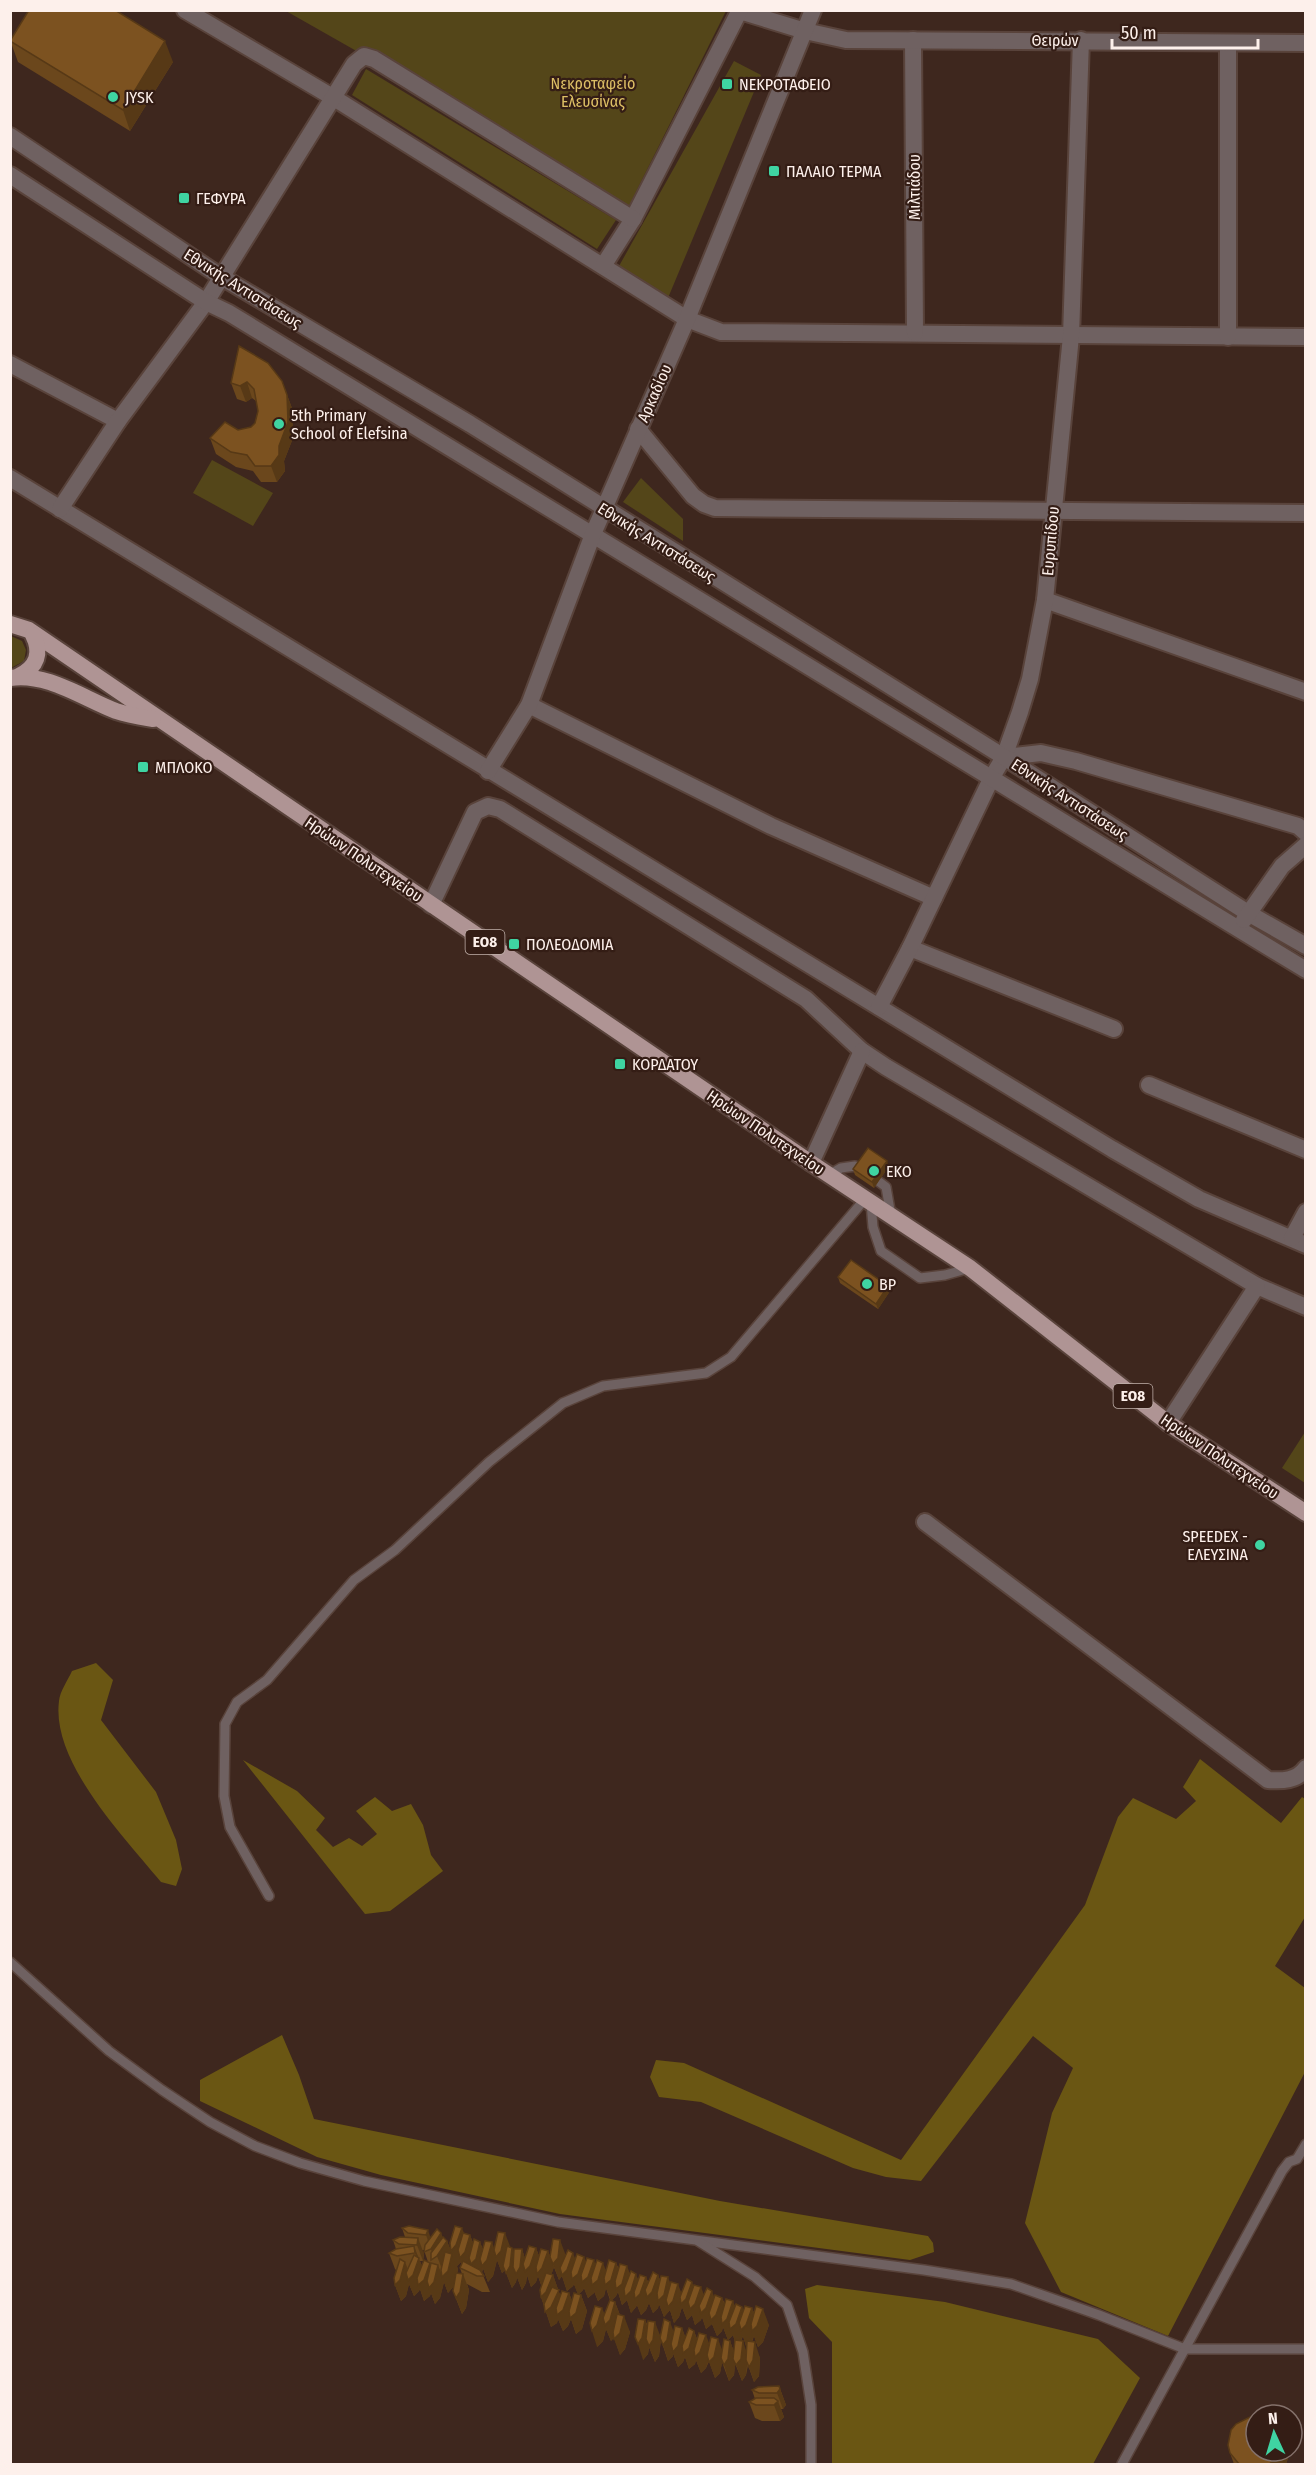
<svg xmlns="http://www.w3.org/2000/svg" width="1316" height="2475" font-family="'Fira Sans Condensed',sans-serif">
<style>
.green{fill:#544619}
.forest{fill:#6a5613}
.lines{fill:none;stroke-linecap:round;stroke-linejoin:round}
.service-casing{stroke:#59433b;stroke-width:12}
.minor-casing{stroke:#59433b;stroke-width:20}
.tertiary-casing{stroke:#59433b;stroke-width:20}
.primary-casing{stroke:#59433b;stroke-width:20}
.service{stroke:#6f6161;stroke-width:9}
.minor{stroke:#6f6161;stroke-width:16}
.tertiary{stroke:#6f6161;stroke-width:16}
.primary{stroke:#af9494;stroke-width:16}
.wall{fill:#6b471c;fill-rule:evenodd}
.shaded-wall{fill:#573916}
.building{fill:#7c5220;stroke:#573916;stroke-width:1.5}
.poi-dot{fill:#3fd4a2;stroke:#341d15;stroke-width:2}
.labels{text-anchor:middle;stroke-width:4.5;stroke-linejoin:round;paint-order:stroke}
.shield{fill:#341d15;stroke:#c1b1ab;stroke-width:1.5}
.shield-label{font-size:15px;font-weight:bold;fill:#fdf0eb}
.street-label{font-size:16px;fill:#fdf0eb;stroke:#341d15}
.park-label{font-size:16px;fill:#ddbf65;stroke:#341d15}
.poi-label{font-size:16px;fill:#fdf0eb;stroke:#341d15;text-anchor:start}
</style>
<rect width="100%" height="100%" fill="#3e271e"/>
<g class="green">
<polygon points="286,11 726,11 629,206"/>
<polygon points="734,61 761,75 668,298 619,266"/>
<polygon points="366,69 616,220 597,249 352,95"/>
<polygon points="212,460 273,493 253,526 193,493"/>
<polygon points="641,478 683,519 683,541 623,502"/>
<polygon points="11,636 22,641 26,650 24,661 11,668"/>
<polygon points="1305,1432 1306,1483 1305,1483 1282,1468"/>
</g>
<g class="forest">
<path d="M96,1663L113,1680L101,1720L156,1792L176,1840L182,1869L176,1886L161,1882C124,1837 51,1762 59,1701C60,1691 68,1680 72,1671Z"/>
<polygon points="1200,1759 1281,1823 1302,1797 1305,1799 1305,1917 1275,1966 1305,1988 1305,2072 1168,2336 1061,2292 1025,2223 1052,2113 1073,2068 1033,2036 921,2181 886,2177 853,2168 701,2102 659,2097 650,2077 656,2060 684,2063 901,2160 1085,1905 1118,1817 1133,1798 1176,1819 1196,1801 1183,1787"/>
<polygon points="243,1760 297,1791 325,1818 316,1830 333,1847 349,1838 362,1846 377,1834 356,1811 375,1797 392,1811 411,1804 423,1825 431,1855 443,1871 390,1911 365,1914"/>
<polygon points="282,2035 299,2075 314,2119 720,2201 928,2236 933,2243 934,2252 910,2260 560,2214 381,2175 317,2157 200,2101 200,2080"/>
<polygon points="817,2285 945,2302 1098,2339 1140,2378 1093,2464 832,2464 832,2342 809,2318 805,2289"/>
</g>
<g class="lines">
<g class="service-casing">
<g id="service">
<polyline points="829,1175 841,1168 855,1166 859,1169"/>
<polyline points="878,1181 886,1187 891,1216"/>
<polyline points="871,1203 873,1227 881,1251 920,1278 945,1275 970,1268"/>
<polyline points="269,1896 230,1827 224,1796 225,1724 237,1702 267,1680 354,1580 395,1550 489,1462 563,1403 603,1386 706,1373 731,1357 865,1199"/>
<polyline points="10,1962 109,2051 162,2090 210,2122 255,2146 300,2163 364,2181 558,2222 924,2270 1011,2284 1099,2315 1185,2349 1306,2349"/>
<polyline points="698,2241 755,2277 787,2305 803,2352 811,2405 811,2464"/>
<polyline points="1122,2464 1282,2171 1289,2162 1297,2159 1306,2144"/>
</g>
</g>
<g class="minor-casing">
<g id="minor">
<polyline points="185,10 334,98 687,319 721,332 1306,337"/>
<polyline points="740,11 805,31"/>
<polyline points="913,40 915,333"/>
<polyline points="1228,43 1228,337"/>
<polyline points="603,266 633,219 740,10"/>
<polyline points="10,364 118,421"/>
<polyline points="638,429 693,496 704,504 715,508 1306,513"/>
<polyline points="10,478 1112,1149 1199,1199 1306,1245"/>
<polyline points="60,509 118,421 206,302 354,64 364,56 374,59 633,219"/>
<polyline points="1045,600 1306,692"/>
<polyline points="529,705 771,826 934,898"/>
<polyline points="1004,757 1041,753 1076,761 1298,826 1306,833"/>
<polyline points="431,905 475,812 488,806 500,809 806,999 862,1051 886,1067 1257,1286 1306,1307"/>
<polyline points="910,948 1114,1029"/>
<polyline points="879,1007 910,948 992,777 1004,757 1020,712 1030,679 1045,600 1071,336 1081,40"/>
<polyline points="1149,1085 1306,1150"/>
<polyline points="811,1163 862,1051"/>
<polyline points="1292,1238 1306,1212"/>
<polyline points="1168,1423 1257,1286"/>
<path d="M925,1522L1268,1780C1282,1781 1297,1781 1306,1768"/>
</g>
</g>
<g class="tertiary-casing">
<g id="tertiary">
<polyline points="805,31 846,40 1306,43"/>
<polyline points="10,136 220,276 470,424 1004,757 1248,913 1306,946"/>
<polyline points="10,175 206,302 229,313 1306,970"/>
<polyline points="488,771 529,705 593,534 687,319 813,10"/>
<polyline points="1244,920 1282,866 1306,845"/>
</g>
</g>
<g class="primary-casing">
<g id="primary">
<polyline points="10,624 29,630 811,1163 970,1268 1168,1423 1306,1513"/>
<path d="M19,676C37,667 42,653 33,635"/>
<path d="M10,678C47,672 84,699 116,711C128,715 141,717 153,719"/>
</g>
</g>
<use href="#service" class="service"/>
<use href="#minor" class="minor"/>
<use href="#tertiary" class="tertiary"/>
<use href="#primary" class="primary"/>
</g>
<g class="wall">
<polygon points="10,40 173,62 130,131 18,62"/>
<polygon points="282,381 293,411 293,438 284,461 285,471 277,482 261,482 253,471 236,467 216,454 210,438 251,427 255,423 258,411 256,401 252,398 246,402 237,399 231,383"/>
<polygon points="889,1166 874,1188 855,1175 853,1169"/>
<polygon points="838,1277 890,1291 878,1309 840,1283"/>
<path d="M409,2226L430,2237L441,2233L442,2237L447,2241L452,2254L451,2251L464,2233L470,2235L473,2243L480,2242L483,2250L510,2248H512L514,2253L522,2249L525,2259L536,2248L539,2256L548,2251L554,2267L551,2275H553L560,2295L569,2293L572,2301L578,2294L574,2284L573,2286L567,2291L562,2276L559,2280L550,2257L566,2255L575,2258L584,2257L585,2262L595,2264L606,2270L616,2263L619,2269L630,2273L638,2279L646,2277L648,2282L658,2275L660,2280L671,2284L681,2292L694,2286L704,2295L714,2297L722,2298L725,2304L742,2307L743,2311L752,2308L754,2313L769,2325L763,2342L758,2347L754,2336L752,2342L760,2358L759,2376L754,2382L748,2365L746,2375L742,2381L735,2363L734,2375L729,2381L722,2362L720,2373L715,2378L709,2361L706,2368L701,2373L696,2360L695,2364L689,2369L685,2357L683,2362L678,2367L673,2353V2356L668,2361L661,2340L659,2356L655,2362L649,2347L648,2354L643,2360L645,2320L648,2326L661,2336L682,2328L685,2337L694,2331L697,2339L722,2350L730,2341L734,2352L735,2342L733,2335L728,2340L723,2327L722,2331L717,2336L712,2324L706,2329L702,2317L701,2320L695,2325L692,2315L687,2320L682,2307L679,2317L674,2323L670,2310L664,2317L659,2304L658,2308L653,2313L649,2303L646,2310L641,2315L637,2305L636,2307L631,2313L627,2300L622,2305L618,2292L616,2296L612,2300L615,2302L620,2315L630,2332L625,2349L620,2355L614,2337L611,2341L606,2329L603,2341L597,2347L605,2314L610,2300L606,2288L604,2296L598,2301L594,2291V2293L588,2298L584,2288L583,2290L579,2294L581,2295L587,2311L582,2329L576,2334L571,2319L568,2326L563,2331L558,2319L557,2323L551,2327L541,2297V2285L538,2276L536,2282L531,2287L527,2275L526,2283L522,2290L517,2277L516,2282L512,2288L505,2270L502,2273L497,2260L493,2276L488,2282L483,2268L482,2273L490,2292H482L467,2284L469,2290L466,2308L462,2314L453,2291L454,2284L453,2287L448,2293L444,2282L440,2298L435,2304L431,2293L430,2296L424,2301L420,2289L419,2291L414,2296L409,2284L406,2296L401,2301L395,2285L396,2270L395,2269L389,2253L396,2249L393,2240L405,2237L402,2228ZM422,2250H424L428,2262L422,2266L420,2261H423L424,2254ZM461,2262L462,2264L460,2268L462,2274L457,2273L458,2270L457,2266ZM743,2336L746,2346V2351L741,2341Z"/>
<polygon points="779,2386 786,2405 783,2409 781,2409 784,2417 780,2421 762,2421 755,2418 749,2402 755,2399 752,2390"/>
<polygon points="1230,2453 1288,2458 1286,2464 1234,2464"/>
</g>
<g class="shaded-wall">
<polygon points="165,41 173,62 130,131 123,110"/>
<polygon points="247,382 252,398 246,402 240,386"/>
<polygon points="287,395 293,411 293,438 284,461 285,471 277,482 271,466 279,446"/>
<polygon points="887,1161 889,1166 874,1188 872,1182"/>
<polygon points="888,1286 890,1291 878,1309 876,1304"/>
<polygon points="462,2228 468,2243 470,2235 476,2251 480,2242 486,2258 492,2242 497,2256 505,2233 511,2249 507,2267 502,2273 497,2260 493,2276 488,2282 483,2268 481,2275 464,2270 461,2262 457,2266 458,2270 453,2287 448,2293 444,2282 440,2298 435,2304 431,2293 430,2296 424,2301 420,2289 419,2291 414,2296 409,2284 406,2296 401,2301 395,2285 405,2262 411,2277 418,2262 415,2253 414,2246 425,2274 430,2263 435,2278 438,2265 443,2277 443,2272 437,2256 434,2258 426,2235 428,2230 433,2245 441,2233 445,2245 447,2241 452,2254 451,2251"/>
<polygon points="418,2238 424,2254 423,2261 417,2245"/>
<polygon points="560,2240 566,2256 573,2253 579,2269 584,2257 589,2273 594,2260 599,2275 603,2263 609,2278 616,2263 622,2278 627,2266 633,2282 636,2274 642,2290 646,2277 652,2292 658,2275 664,2291 668,2277 674,2293 678,2284 684,2300 692,2282 698,2297 701,2287 707,2303 712,2291 718,2307 722,2298 728,2313 733,2301 739,2316 742,2307 747,2322 752,2308 758,2324 763,2309 769,2325 763,2342 758,2347 754,2336 752,2341 746,2346 743,2336 741,2340 736,2345 733,2335 728,2340 723,2327 722,2331 717,2336 712,2324 706,2329 702,2317 701,2320 695,2325 692,2315 687,2320 682,2307 679,2317 674,2323 670,2310 664,2317 659,2304 658,2308 653,2313 649,2303 646,2310 641,2315 637,2305 636,2307 631,2313 627,2300 622,2305 618,2292 616,2296 611,2301 606,2288 604,2296 598,2301 594,2291 594,2293 588,2298 584,2288 583,2290 578,2295 574,2284 573,2286 567,2291 562,2276 559,2280 553,2264"/>
<polygon points="512,2248 518,2264 522,2249 527,2265 536,2248 542,2264 548,2251 554,2267 548,2284 543,2290 538,2276 536,2282 531,2287 527,2275 526,2283 522,2290 513,2267 517,2277 516,2282 512,2288 506,2273"/>
<polygon points="463,2274 469,2290 466,2308 462,2314 456,2298"/>
<polygon points="553,2275 564,2306 569,2293 575,2309 581,2295 587,2311 582,2329 576,2334 571,2319 568,2326 563,2331 558,2319 557,2323 551,2327 541,2297"/>
<polygon points="615,2302 621,2318 616,2336 611,2341 606,2329 603,2341 597,2347 592,2331 602,2308 608,2322"/>
<polygon points="624,2316 630,2332 625,2349 620,2355 614,2339"/>
<polygon points="645,2320 651,2336 655,2322 661,2338 659,2356 655,2362 646,2339 649,2347 648,2354 643,2360 638,2344"/>
<polygon points="670,2322 676,2338 682,2328 688,2344 694,2331 700,2347 706,2335 712,2351 706,2368 701,2373 696,2360 695,2364 689,2369 685,2357 683,2362 678,2367 673,2353 673,2356 668,2361 663,2345"/>
<polygon points="718,2339 724,2355 720,2373 715,2378 709,2362"/>
<polygon points="730,2341 736,2357 734,2375 729,2381 724,2365"/>
<polygon points="743,2341 748,2357 746,2375 742,2381 736,2365"/>
<polygon points="755,2342 760,2358 759,2376 754,2382 749,2367"/>
<polygon points="780,2389 786,2405 783,2409 777,2393"/>
<polygon points="778,2401 784,2417 780,2421 774,2405"/>
<polygon points="1280,2451 1286,2451 1288,2458 1286,2464 1269,2464"/>
</g>
<g class="building">
<polygon points="29,10 115,10 165,41 123,110 10,41"/>
<polygon points="239,346 268,363 282,381 287,395 288,422 279,446 279,455 271,466 255,466 247,455 231,452 210,438 225,422 238,430 251,427 255,423 258,411 254,389 247,382 240,386 231,383"/>
<polygon points="868,1148 887,1161 872,1182 853,1169"/>
<polygon points="851,1260 888,1286 876,1304 838,1277"/>
<polygon points="409,2226 428,2230 426,2235 408,2233 402,2228"/>
<polygon points="455,2226 462,2228 456,2245 451,2251 450,2243"/>
<polygon points="437,2229 441,2233 431,2249 424,2252 425,2245"/>
<polygon points="498,2232 505,2233 501,2251 496,2257 494,2250"/>
<polygon points="463,2233 470,2235 465,2252 460,2258 458,2250"/>
<polygon points="400,2237 418,2238 417,2245 399,2244 393,2240"/>
<polygon points="443,2237 447,2241 437,2256 431,2260 431,2253"/>
<polygon points="474,2239 480,2242 476,2259 471,2264 469,2258"/>
<polygon points="553,2239 560,2240 558,2258 553,2264 550,2257"/>
<polygon points="485,2241 492,2242 487,2260 482,2266 480,2259"/>
<polygon points="414,2246 415,2253 397,2256 389,2253 396,2249"/>
<polygon points="507,2246 512,2248 510,2266 506,2273 503,2266"/>
<polygon points="529,2246 536,2248 530,2266 525,2271 523,2264"/>
<polygon points="514,2249 522,2249 520,2267 516,2274 513,2267"/>
<polygon points="541,2249 548,2251 542,2268 537,2274 536,2267"/>
<polygon points="568,2250 573,2253 567,2270 562,2275 560,2268"/>
<polygon points="445,2252 452,2254 448,2271 442,2277 441,2270"/>
<polygon points="577,2254 584,2257 578,2274 572,2279 571,2272"/>
<polygon points="414,2255 419,2258 413,2275 408,2280 406,2273"/>
<polygon points="587,2258 594,2260 588,2277 582,2282 581,2275"/>
<polygon points="400,2259 405,2262 400,2280 395,2285 394,2278"/>
<polygon points="424,2260 430,2263 424,2280 418,2285 417,2278"/>
<polygon points="597,2260 603,2263 598,2280 592,2285 591,2278"/>
<polygon points="609,2260 616,2263 611,2280 605,2285 604,2278"/>
<polygon points="463,2261 480,2270 484,2276 477,2276 460,2268"/>
<polygon points="431,2263 438,2265 434,2282 429,2288 427,2281"/>
<polygon points="620,2264 627,2266 622,2284 616,2289 615,2281"/>
<polygon points="631,2271 636,2274 631,2291 625,2297 624,2289"/>
<polygon points="653,2272 658,2275 652,2292 647,2297 645,2290"/>
<polygon points="456,2273 463,2274 460,2292 456,2298 453,2291"/>
<polygon points="546,2273 553,2275 546,2292 541,2297 540,2290"/>
<polygon points="640,2275 646,2277 640,2294 635,2299 634,2292"/>
<polygon points="661,2276 668,2277 664,2295 658,2301 657,2293"/>
<polygon points="687,2279 692,2282 686,2299 681,2304 680,2297"/>
<polygon points="671,2282 678,2284 673,2301 668,2307 666,2300"/>
<polygon points="694,2285 701,2287 695,2304 690,2309 688,2302"/>
<polygon points="552,2287 559,2290 551,2307 545,2312 544,2304"/>
<polygon points="707,2288 712,2291 706,2308 701,2313 699,2306"/>
<polygon points="562,2291 569,2293 563,2310 557,2315 556,2308"/>
<polygon points="574,2293 581,2295 576,2313 570,2318 569,2311"/>
<polygon points="715,2295 722,2298 716,2315 711,2320 709,2313"/>
<polygon points="726,2299 733,2301 727,2319 722,2324 721,2317"/>
<polygon points="610,2300 615,2302 610,2320 605,2325 603,2318"/>
<polygon points="736,2304 742,2307 736,2324 730,2329 729,2322"/>
<polygon points="595,2306 602,2308 597,2325 592,2331 590,2323"/>
<polygon points="745,2306 752,2308 746,2325 741,2330 739,2323"/>
<polygon points="756,2306 763,2309 757,2326 752,2331 751,2324"/>
<polygon points="617,2314 624,2316 620,2333 614,2339 613,2332"/>
<polygon points="638,2319 645,2320 642,2338 638,2344 635,2337"/>
<polygon points="664,2319 670,2322 667,2340 663,2345 660,2338"/>
<polygon points="648,2321 655,2322 653,2340 649,2346 646,2339"/>
<polygon points="675,2326 682,2328 678,2346 673,2352 671,2344"/>
<polygon points="689,2328 694,2331 689,2348 683,2353 682,2346"/>
<polygon points="699,2333 706,2335 700,2352 695,2357 694,2350"/>
<polygon points="711,2337 718,2339 714,2357 709,2362 707,2355"/>
<polygon points="724,2339 730,2341 728,2359 724,2365 721,2358"/>
<polygon points="735,2340 743,2341 741,2359 736,2365 733,2359"/>
<polygon points="747,2341 755,2342 753,2360 749,2367 746,2360"/>
<polygon points="779,2386 780,2389 777,2393 759,2393 752,2390 758,2387"/>
<polygon points="756,2398 774,2398 778,2401 774,2405 756,2405 749,2402"/>
<polygon points="1252,2416 1256,2417 1256,2451 1280,2451 1278,2458 1269,2464 1239,2464 1230,2453 1228,2445 1231,2430 1236,2424"/>
</g>
<g class="poi-dot">
<rect x="721" y="78" width="12" height="12" rx="3"/>
<circle cx="113" cy="97" r="6"/>
<rect x="768" y="165" width="12" height="12" rx="3"/>
<rect x="178" y="192" width="12" height="12" rx="3"/>
<circle cx="279" cy="424" r="6"/>
<rect x="137" y="761" width="12" height="12" rx="3"/>
<rect x="508" y="938" width="12" height="12" rx="3"/>
<rect x="614" y="1058" width="12" height="12" rx="3"/>
<circle cx="874" cy="1171" r="6"/>
<circle cx="867" cy="1284" r="6"/>
<circle cx="1260" cy="1545" r="6"/>
</g>
<g class="labels">
<g class="shield">
<rect x="465.5" y="930" width="39" height="24" rx="4.5"/>
<rect x="1113.5" y="1384" width="39" height="24" rx="4.5"/>
</g>
<g class="shield-label">
<text x="485" y="947">ΕΟ8</text>
<text x="1133" y="1401">ΕΟ8</text>
</g>
<g class="street-label">
<text x="1055" y="46">Θειρών</text>
<text transform="translate(914 187) rotate(-90)" y="6">Μιλτιάδου</text>
<text transform="translate(243 288) rotate(32)" y="6">Εθνικής Αντιστάσεως</text>
<text transform="translate(654 393) rotate(-66)" y="6">Αρκαδίου</text>
<text transform="translate(1050 541) rotate(-85)" y="6">Ευρυπίδου</text>
<text transform="translate(657 542) rotate(32)" y="6">Εθνικής Αντιστάσεως</text>
<text transform="translate(1070 799) rotate(33)" y="6">Εθνικής Αντιστάσεως</text>
<text transform="translate(364 859) rotate(34)" y="6">Ηρώων Πολυτεχνείου</text>
<text transform="translate(766 1132) rotate(34)" y="6">Ηρώων Πολυτεχνείου</text>
<text transform="translate(1220 1456) rotate(34)" y="6">Ηρώων Πολυτεχνείου</text>
</g>
<g class="park-label">
<text x="593" y="89">Νεκροταφείο<tspan x="593" dy="18">Ελευσίνας</tspan></text>
</g>
<g class="poi-label">
<text x="739" y="90">ΝΕΚΡΟΤΑΦΕΙΟ</text>
<text x="125" y="103">JYSK</text>
<text x="786" y="177">ΠΑΛΑΙΟ ΤΕΡΜΑ</text>
<text x="196" y="204">ΓΕΦΥΡΑ</text>
<text x="291" y="421">5th Primary<tspan x="291" dy="18">School of Elefsina</tspan></text>
<text x="155" y="773">ΜΠΛΟΚΟ</text>
<text x="526" y="950">ΠΟΛΕΟΔΟΜΙΑ</text>
<text x="632" y="1070">ΚΟΡΔΑΤΟΥ</text>
<text x="886" y="1177">EKO</text>
<text x="879" y="1290">BP</text>
<text x="1248" y="1542" text-anchor="end">SPEEDEX -<tspan x="1248" dy="18">ΕΛΕΥΣΙΝΑ</tspan></text>
</g>
</g>
<rect width="1316" height="2475" fill="none" stroke="#fdf0eb" stroke-width="24"/>
<g transform="translate(1274 2433) rotate(356)"><circle r="28" fill="#341d15" stroke="#84716b" stroke-width="1.5"/>
<path d="M0-4.5L10 22L0 15L-10 22Z" fill="#3fd4a2"/>
<text y="-9" font-size="16" font-weight="bold" text-anchor="middle" fill="#fdf0eb">N</text>
</g>
<path d="M1112 39v9h146v-9" fill="none" stroke="#fdf0eb" stroke-width="3"/>
<text x="1121" y="39" font-size="18" fill="#fdf0eb" stroke="#341d15" stroke-width="4.5" paint-order="stroke">50 m</text>
</svg>
